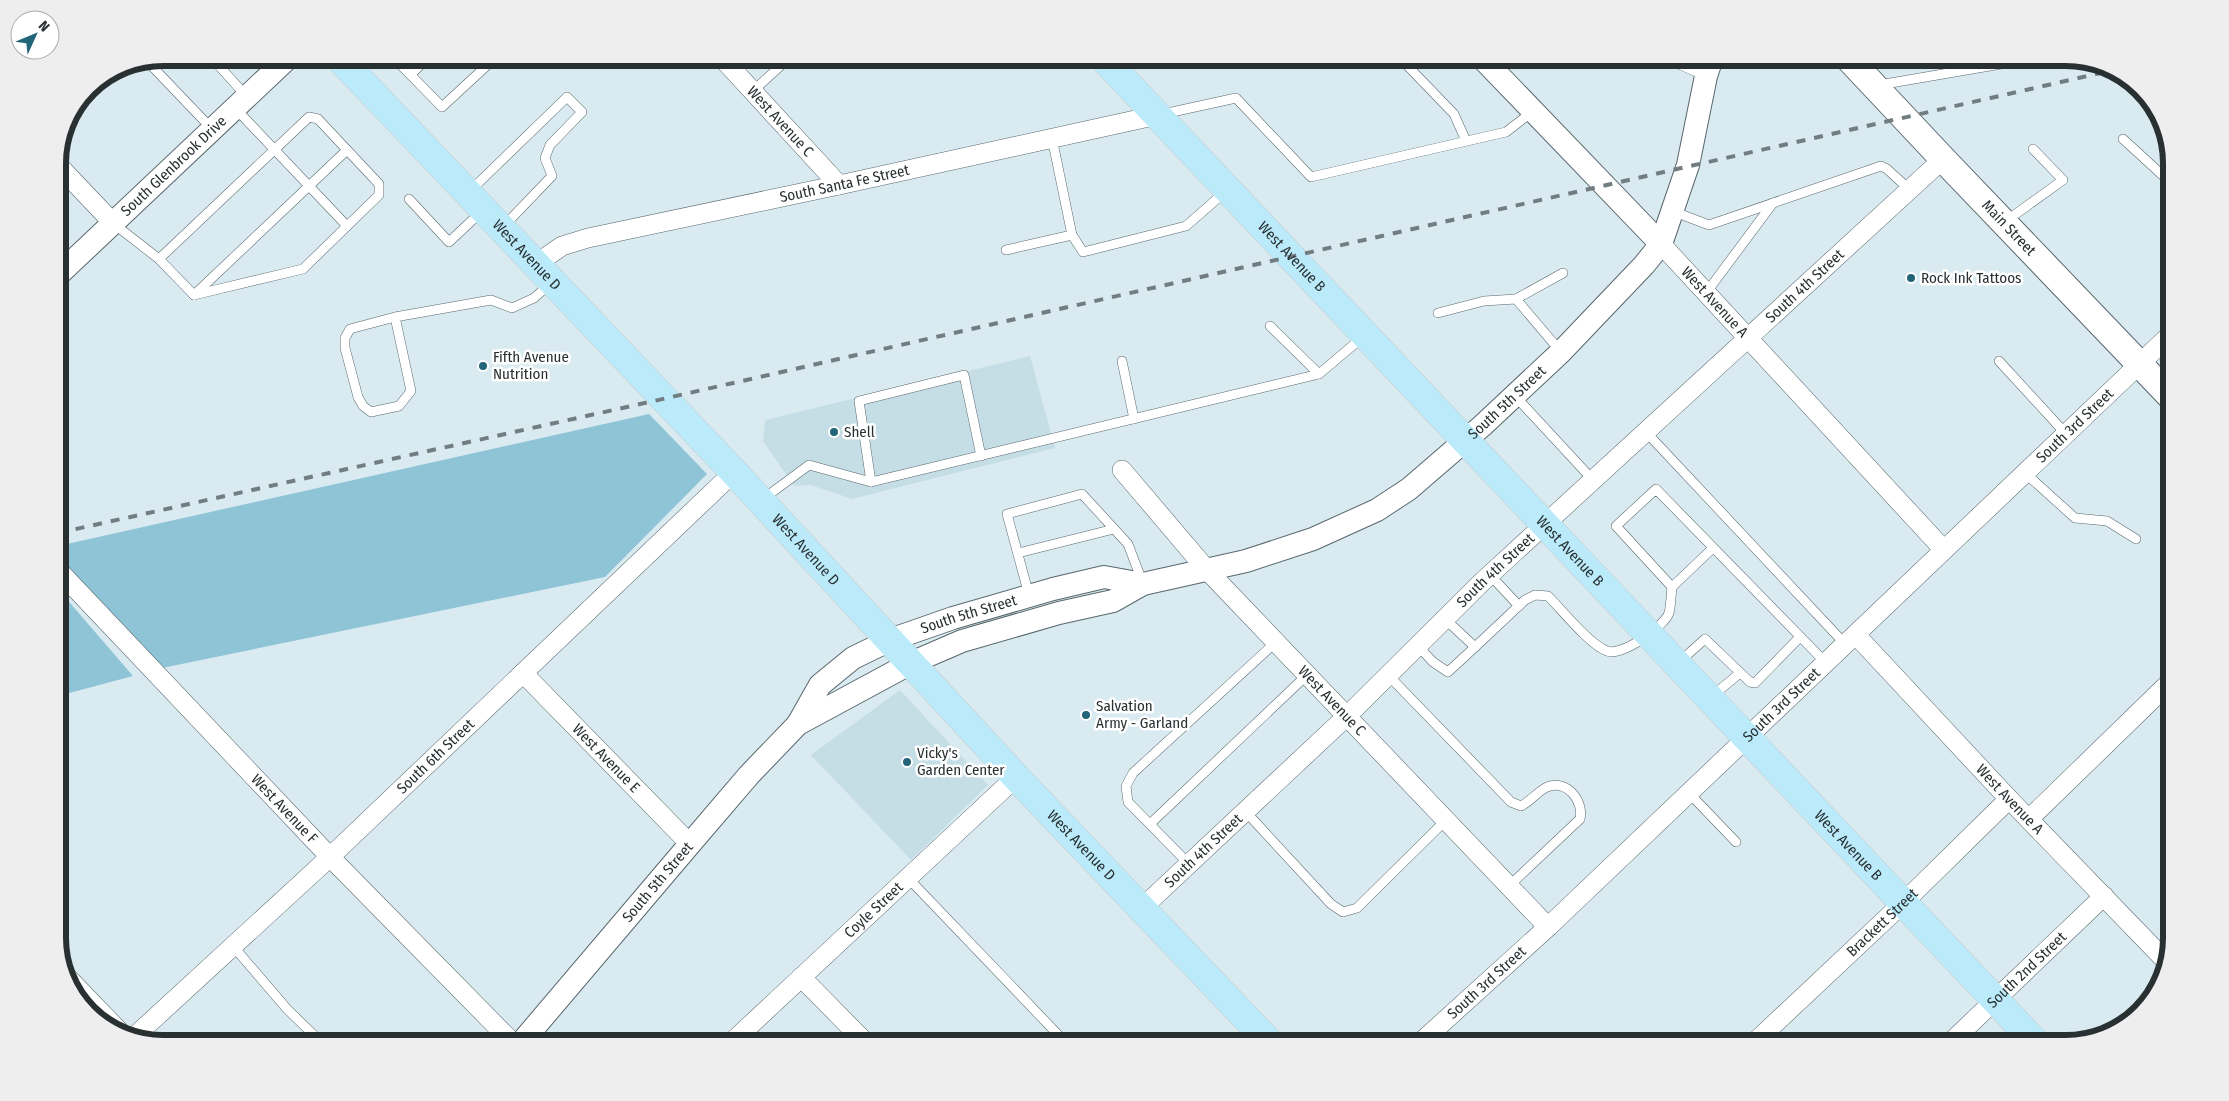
<svg xmlns="http://www.w3.org/2000/svg" width="2229" height="1101" font-family="'Fira Sans Condensed',sans-serif">
<style>
.built{fill:#c5dee6}
.green{fill:#8fc4d6}
.lines{fill:none;stroke-linecap:round;stroke-linejoin:round}
.service-casing{stroke:#58676d;stroke-width:10}
.minor-casing{stroke:#58676d;stroke-width:20}
.tertiary-casing{stroke:#58676d;stroke-width:24}
.secondary-casing{stroke:#58676d;stroke-width:28}
.primary-casing{stroke:#c7c9ca;stroke-width:29}
.service{stroke:#fff;stroke-width:9}
.minor{stroke:#fff;stroke-width:19}
.tertiary{stroke:#fff;stroke-width:22}
.secondary{stroke:#fff;stroke-width:26}
.primary{stroke:#bbebfb;stroke-width:28}
.rail{stroke:#727d81;stroke-width:4;stroke-dasharray:9 9;stroke-linecap:butt}
.poi-dot{fill:#226478;stroke:#fff;stroke-width:2}
.labels{text-anchor:middle;stroke-width:5;stroke-linejoin:round;paint-order:stroke}
.street-label{font-size:15px;fill:#293032;stroke:#fff}
.poi-label{font-size:15px;fill:#293032;stroke:#fff;text-anchor:start}
.rim{fill:none;stroke:#293032;stroke-width:6}
</style>
<rect width="100%" height="100%" fill="#d9eaf1"/>
<g class="built">
<polygon points="1030,356 1055,448 852,499 811,485 794,486 763,441 765,420"/>
<polygon points="900,690 988,785 911,860 811,755"/>
</g>
<g class="green">
<polygon points="649,414 707,474 605,577 162,668 58,557 58,546"/>
<polygon points="58,589 133,676 58,696"/>
</g>
<g class="lines">
<g class="service-casing">
<g id="service">
<polyline points="212,58 247,97"/>
<polyline points="394,58 442,107 495,58"/>
<polyline points="1400,58 1454,114 1466,141"/>
<polyline points="1670,58 1676,63 1706,76"/>
<polyline points="147,61 212,129"/>
<polyline points="220,66 229,58"/>
<polyline points="411,74 428,58"/>
<polyline points="1879,85 2007,63 2012,58"/>
<polyline points="753,91 789,58"/>
<polyline points="235,108 347,226"/>
<polyline points="1163,114 1236,98 1311,177 1506,132 1532,112"/>
<polyline points="1052,138 1072,235 1083,252 1186,226 1225,192"/>
<polyline points="2123,139 2171,183"/>
<polyline points="469,192 567,97 582,112 550,145 545,158 552,176 504,226"/>
<polyline points="409,199 449,242 482,211"/>
<polyline points="1672,211 1709,225 1881,166 1887,169 1910,190"/>
<polyline points="2006,221 2063,180 2033,149"/>
<polyline points="114,224 159,259 194,295"/>
<polyline points="1006,250 1072,235"/>
<polyline points="159,259 309,117 318,119 379,184 379,195 303,269 194,295"/>
<polyline points="1706,293 1773,203"/>
<polyline points="194,295 347,150"/>
<polyline points="1516,299 1563,273"/>
<polyline points="1438,313 1484,301 1516,299 1561,352"/>
<polyline points="395,317 411,391 399,406 371,412 363,406 358,397 345,348 345,338 350,329 395,317 491,300 512,308 534,298 551,283"/>
<polyline points="1270,326 1319,374"/>
<polyline points="1122,361 1134,419"/>
<polyline points="1999,361 2066,434"/>
<polyline points="1515,396 1592,479"/>
<polyline points="1646,432 1846,645"/>
<polyline points="2025,473 2075,518 2107,521 2136,539"/>
<polyline points="871,482 859,401 964,375 981,456"/>
<polyline points="763,499 809,465 871,482 1319,374 1364,336"/>
<polyline points="1018,553 1114,529"/>
<polyline points="1490,575 1519,606"/>
<polyline points="1672,587 1713,548"/>
<polyline points="1029,595 1007,514 1082,494 1128,544 1142,581"/>
<path d="M1445,619L1475,647L1525,600L1535,595L1548,596C1562,610 1590,645 1607,651C1621,657 1664,627 1669,613C1671,605 1671,595 1672,587L1616,526L1656,489L1826,663"/>
<polyline points="1418,646 1433,662 1448,672 1475,647"/>
<polyline points="1678,663 1705,639 1750,682 1755,683 1800,637"/>
<path d="M1388,675L1511,802L1521,806C1531,801 1538,791 1547,787C1567,779 1584,801 1580,819L1509,886"/>
<polyline points="1712,696 1740,673"/>
<polyline points="1689,793 1736,842"/>
<polyline points="1245,811 1331,904 1343,912 1357,908 1446,820"/>
<polyline points="1150,824 1307,675"/>
<polyline points="1189,864 1128,802 1126,786 1133,773 1276,642"/>
<polyline points="909,879 1066,1043"/>
<polyline points="233,946 287,1009 322,1043"/>
</g>
</g>
<g class="minor-casing">
<g id="minor">
<path id="s1" d="M722,58L839,185"/>
<polyline points="58,165 114,224"/>
<path id="s2" d="M1661,244L1944,550"/>
<path id="s3" d="M536,264L562,246L588,238L839,185L1158,115"/>
<path id="s4" d="M1122,470L1207,570L1548,927"/>
<path id="s5" d="M58,570L330,857L513,1043"/>
<path id="s6" d="M1856,635L2009,799L2166,961"/>
<path id="s7" d="M523,673L690,844"/>
<polyline points="2029,819 2171,681"/>
<path id="s8" d="M1142,908L1346,717L1483,581L1943,159"/>
<polyline points="801,977 866,1043"/>
<polyline points="69,979 122,1034"/>
<path id="s9" d="M134,1037L330,857L734,472"/>
<path id="s10" d="M731,1043L1016,777"/>
<path id="s11" d="M1420,1043L1548,927L2171,334"/>
<path id="s12" d="M1754,1043L1903,903L2009,799"/>
<path id="s13" d="M1950,1043L2104,896"/>
</g>
</g>
<g class="tertiary-casing">
<g id="tertiary">
<polyline points="1482,58 1661,244"/>
<path id="s14" d="M58,275L288,58"/>
<path id="s15" d="M798,724L911,663L962,641L1059,613L1113,601L1143,584L1246,561L1313,539L1377,510L1409,489L1482,426L1561,352L1644,265L1661,244L1688,165L1706,76L1712,58"/>
<path id="s16" d="M521,1043L690,844L749,775L798,724L820,685L853,658L890,640L953,618L1053,589L1104,577L1143,584"/>
</g>
</g>
<g class="secondary-casing">
<g id="secondary">
<path id="s17" d="M1848,58L1943,159L2171,397"/>
</g>
</g>
<g class="primary-casing">
<g id="primary">
<path id="s18" d="M339,58L734,472L1016,777L1270,1043"/>
<path id="s19" d="M1103,58C1415,385 1724,716 2036,1043"/>
</g>
</g>
<use href="#service" class="service"/>
<use href="#minor" class="minor"/>
<use href="#tertiary" class="tertiary"/>
<use href="#secondary" class="secondary"/>
<use href="#primary" class="primary"/>
<polyline class="rail" points="58,533 636,405 2114,70"/>
</g>
<g class="poi-dot">
<circle cx="1911" cy="278" r="5"/>
<circle cx="483" cy="366" r="5"/>
<circle cx="834" cy="432" r="5"/>
<circle cx="1086" cy="715" r="5"/>
<circle cx="907" cy="762" r="5"/>
</g>
<g class="labels">
<g class="street-label">
<text dy="5" stroke="none"><textPath href="#s1" startOffset="86">West Avenue C</textPath></text>
<text dy="5" stroke="none"><textPath href="#s14" startOffset="159">South Glenbrook Drive</textPath></text>
<text dy="5" stroke="none"><textPath href="#s3" startOffset="321">South Santa Fe Street</textPath></text>
<text dy="5" stroke="none"><textPath href="#s17" startOffset="234">Main Street</textPath></text>
<text dy="5" stroke="none"><textPath href="#s18" startOffset="272">West Avenue D</textPath></text>
<text dy="5" stroke="none"><textPath href="#s19" startOffset="274">West Avenue B</textPath></text>
<text dy="5" stroke="none"><textPath href="#s8" startOffset="909">South 4th Street</textPath></text>
<text dy="5" stroke="none"><textPath href="#s2" startOffset="79">West Avenue A</textPath></text>
<text dy="5" stroke="none"><textPath href="#s15" startOffset="790">South 5th Street</textPath></text>
<text dy="5" stroke="none"><textPath href="#s11" startOffset="900">South 3rd Street</textPath></text>
<text dy="5" stroke="none"><textPath href="#s18" startOffset="678">West Avenue D</textPath></text>
<text dy="5" stroke="none"><textPath href="#s19" startOffset="679">West Avenue B</textPath></text>
<text dy="5" stroke="none"><textPath href="#s8" startOffset="489">South 4th Street</textPath></text>
<text dy="5" stroke="none"><textPath href="#s16" startOffset="634">South 5th Street</textPath></text>
<text dy="5" stroke="none"><textPath href="#s4" startOffset="312">West Avenue C</textPath></text>
<text dy="5" stroke="none"><textPath href="#s11" startOffset="495">South 3rd Street</textPath></text>
<text dy="5" stroke="none"><textPath href="#s9" startOffset="412">South 6th Street</textPath></text>
<text dy="5" stroke="none"><textPath href="#s7" startOffset="119">West Avenue E</textPath></text>
<text dy="5" stroke="none"><textPath href="#s6" startOffset="225">West Avenue A</textPath></text>
<text dy="5" stroke="none"><textPath href="#s5" startOffset="329">West Avenue F</textPath></text>
<text dy="5" stroke="none"><textPath href="#s19" startOffset="1084">West Avenue B</textPath></text>
<text dy="5" stroke="none"><textPath href="#s18" startOffset="1082">West Avenue D</textPath></text>
<text dy="5" stroke="none"><textPath href="#s8" startOffset="84">South 4th Street</textPath></text>
<text dy="5" stroke="none"><textPath href="#s16" startOffset="211">South 5th Street</textPath></text>
<text dy="5" stroke="none"><textPath href="#s10" startOffset="195">Coyle Street</textPath></text>
<text dy="5" stroke="none"><textPath href="#s12" startOffset="176">Brackett Street</textPath></text>
<text dy="5" stroke="none"><textPath href="#s13" startOffset="106">South 2nd Street</textPath></text>
<text dy="5" stroke="none"><textPath href="#s11" startOffset="90">South 3rd Street</textPath></text>
</g>
<g class="poi-label">
<text x="1921" y="283">Rock Ink Tattoos</text>
<text x="493" y="362">Fifth Avenue<tspan x="493" dy="17">Nutrition</tspan></text>
<text x="844" y="437">Shell</text>
<text x="1096" y="711">Salvation<tspan x="1096" dy="17">Army - Garland</tspan></text>
<text x="917" y="758">Vicky's<tspan x="917" dy="17">Garden Center</tspan></text>
</g>
</g>
<path d="M0 0H2229V1101H0ZM163 66H2066A97 97 0 0 1 2163 163V938A97 97 0 0 1 2066 1035H163A97 97 0 0 1 66 938V163A97 97 0 0 1 163 66Z" fill="#eeeeef" fill-rule="evenodd"/>
<path class="rim" d="M163 66H2066A97 97 0 0 1 2163 163V938A97 97 0 0 1 2066 1035H163A97 97 0 0 1 66 938V163A97 97 0 0 1 163 66Z"/>
<g transform="translate(35 35) rotate(46)"><circle r="24" fill="#ffffff" stroke="#a9acad"/>
<path d="M0-4L9 19L0 12L-9 19Z" fill="#226478"/>
<text y="-8" font-size="14" font-weight="bold" text-anchor="middle" fill="#293032">N</text>
</g>
</svg>
